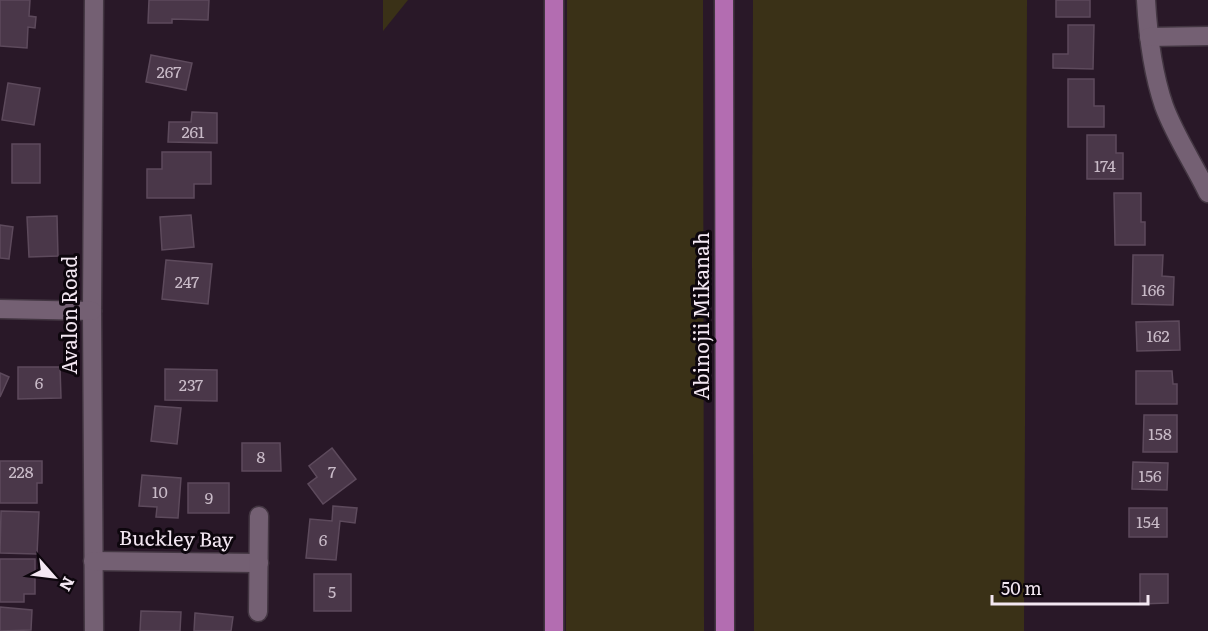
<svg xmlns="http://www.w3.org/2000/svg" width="1208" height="631" font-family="Literata,serif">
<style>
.green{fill:#3a3117}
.building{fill:#4a3749;stroke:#5d4a5c;stroke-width:1.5}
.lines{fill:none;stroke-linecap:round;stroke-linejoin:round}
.street-casing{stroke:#433642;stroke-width:21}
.primary-casing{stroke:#433642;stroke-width:21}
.street{stroke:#746073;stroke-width:18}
.primary{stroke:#b36db1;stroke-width:18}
.labels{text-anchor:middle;stroke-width:6;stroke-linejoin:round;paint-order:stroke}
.number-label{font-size:16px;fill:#c9bbc8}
.street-label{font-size:20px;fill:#f3e7f2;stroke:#0d060d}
</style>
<rect width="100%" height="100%" fill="#291828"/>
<g class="green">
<polygon points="383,0 408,0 383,31"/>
<polygon points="567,0 703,0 704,631 566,631"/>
<polygon points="753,0 1027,0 1024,631 754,631 752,263"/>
</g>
<g class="building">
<polygon points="0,0 30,0 29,16 36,17 35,28 28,27 27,48 0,46"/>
<polygon points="149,0 209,0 208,20 172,19 172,23 148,23"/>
<rect x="1056" y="0" width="34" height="17"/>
<polygon points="1068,25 1094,25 1093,69 1053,68 1053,54 1068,54"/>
<polygon points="151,55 192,63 186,90 146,82"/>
<polygon points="1068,79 1094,79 1094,106 1104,106 1104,127 1068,127"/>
<polygon points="8,83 40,88 34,125 2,120"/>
<polygon points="192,112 217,113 217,143 168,142 169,122 191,122"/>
<polygon points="1087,135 1116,135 1116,153 1123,153 1123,179 1087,179"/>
<rect x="12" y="144" width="28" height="39"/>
<polygon points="162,152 211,152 211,184 194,184 194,198 147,198 147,169 162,169"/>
<polygon points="1114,193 1141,193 1141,222 1145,222 1145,245 1115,245"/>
<polygon points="191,215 194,247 162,250 160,217"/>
<polygon points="57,216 58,256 29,257 27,217"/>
<polygon points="0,225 13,227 9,259 0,258"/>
<polygon points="1133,255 1163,255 1162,276 1174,277 1173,305 1132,304"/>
<polygon points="166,260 212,264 208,304 162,299"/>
<polygon points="1179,321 1180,350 1137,351 1136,322"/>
<polygon points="18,367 60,367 61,398 18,399"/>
<polygon points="165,369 217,370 217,401 165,400"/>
<polygon points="1136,371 1172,371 1173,384 1177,384 1177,404 1136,404"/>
<polygon points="0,373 9,377 0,397"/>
<polygon points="155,406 181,408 177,444 151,441"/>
<polygon points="1144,415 1177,415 1177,452 1143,452"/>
<polygon points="242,443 280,443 281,471 242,471"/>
<polygon points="332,448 356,479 323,504 308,484 317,477 309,466"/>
<polygon points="0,461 42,461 42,483 37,483 37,503 0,503"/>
<polygon points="1133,462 1168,463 1167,490 1132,489"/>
<polygon points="142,475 181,478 178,518 156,517 157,507 139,506"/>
<rect x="188" y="483" width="41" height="30"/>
<polygon points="333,506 357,508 355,523 340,521 336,560 306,558 310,519 332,521"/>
<rect x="1129" y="508" width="38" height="29"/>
<polygon points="1,511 39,512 37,554 0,553"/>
<polygon points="0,559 35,559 35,594 24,594 24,602 0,602"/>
<rect x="314" y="574" width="37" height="37"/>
<polygon points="1140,574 1168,574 1168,603 1140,604"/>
<polygon points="0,607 32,610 31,630 0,631"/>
<polygon points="141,611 181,612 180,631 140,631"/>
<polygon points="195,613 233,617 231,631 194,631"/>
</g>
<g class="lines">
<g class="street-casing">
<g id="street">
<polyline points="94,0 92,311 94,631"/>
<path d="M1146,0C1148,36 1152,71 1164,106C1175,136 1194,164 1208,193"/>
<polyline points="1149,37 1208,36"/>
<polyline points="0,309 92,311"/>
<polyline points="93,561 259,563"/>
<polyline points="258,612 259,516"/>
</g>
</g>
<g class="primary-casing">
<g id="primary">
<polyline points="554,0 554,631"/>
<polyline points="724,0 725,631"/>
</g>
</g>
<use href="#street" class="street"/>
<use href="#primary" class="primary"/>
</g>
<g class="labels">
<g class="number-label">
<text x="169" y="78">267</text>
<text x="193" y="138">261</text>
<text x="1105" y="172">174</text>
<text x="187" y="288">247</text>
<text x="1153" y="296">166</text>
<text x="1158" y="342">162</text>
<text x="39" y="389">6</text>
<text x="191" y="391">237</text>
<text x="1160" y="440">158</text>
<text x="261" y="463">8</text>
<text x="21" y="478">228</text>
<text x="332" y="478">7</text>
<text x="1150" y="482">156</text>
<text x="160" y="498">10</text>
<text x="209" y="504">9</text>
<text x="1148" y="528">154</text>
<text x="323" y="546">6</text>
<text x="332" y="598">5</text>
</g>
<g class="street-label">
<text transform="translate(70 315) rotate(-90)" y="7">Avalon Road</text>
<text transform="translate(702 316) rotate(-90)" y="7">Abinojii Mikanah</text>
<text transform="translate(176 539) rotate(1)" y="7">Buckley Bay</text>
</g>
</g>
<g transform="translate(54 577) rotate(118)" stroke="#0d060d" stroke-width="4.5" paint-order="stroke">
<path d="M0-4.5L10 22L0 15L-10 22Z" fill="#f3e7f2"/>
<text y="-9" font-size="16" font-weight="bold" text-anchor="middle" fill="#f3e7f2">N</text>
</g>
<path d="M992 595v9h156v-9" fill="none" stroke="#f3e7f2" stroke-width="3"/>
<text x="1001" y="595" font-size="18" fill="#f3e7f2" stroke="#0d060d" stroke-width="4.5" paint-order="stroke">50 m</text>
</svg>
